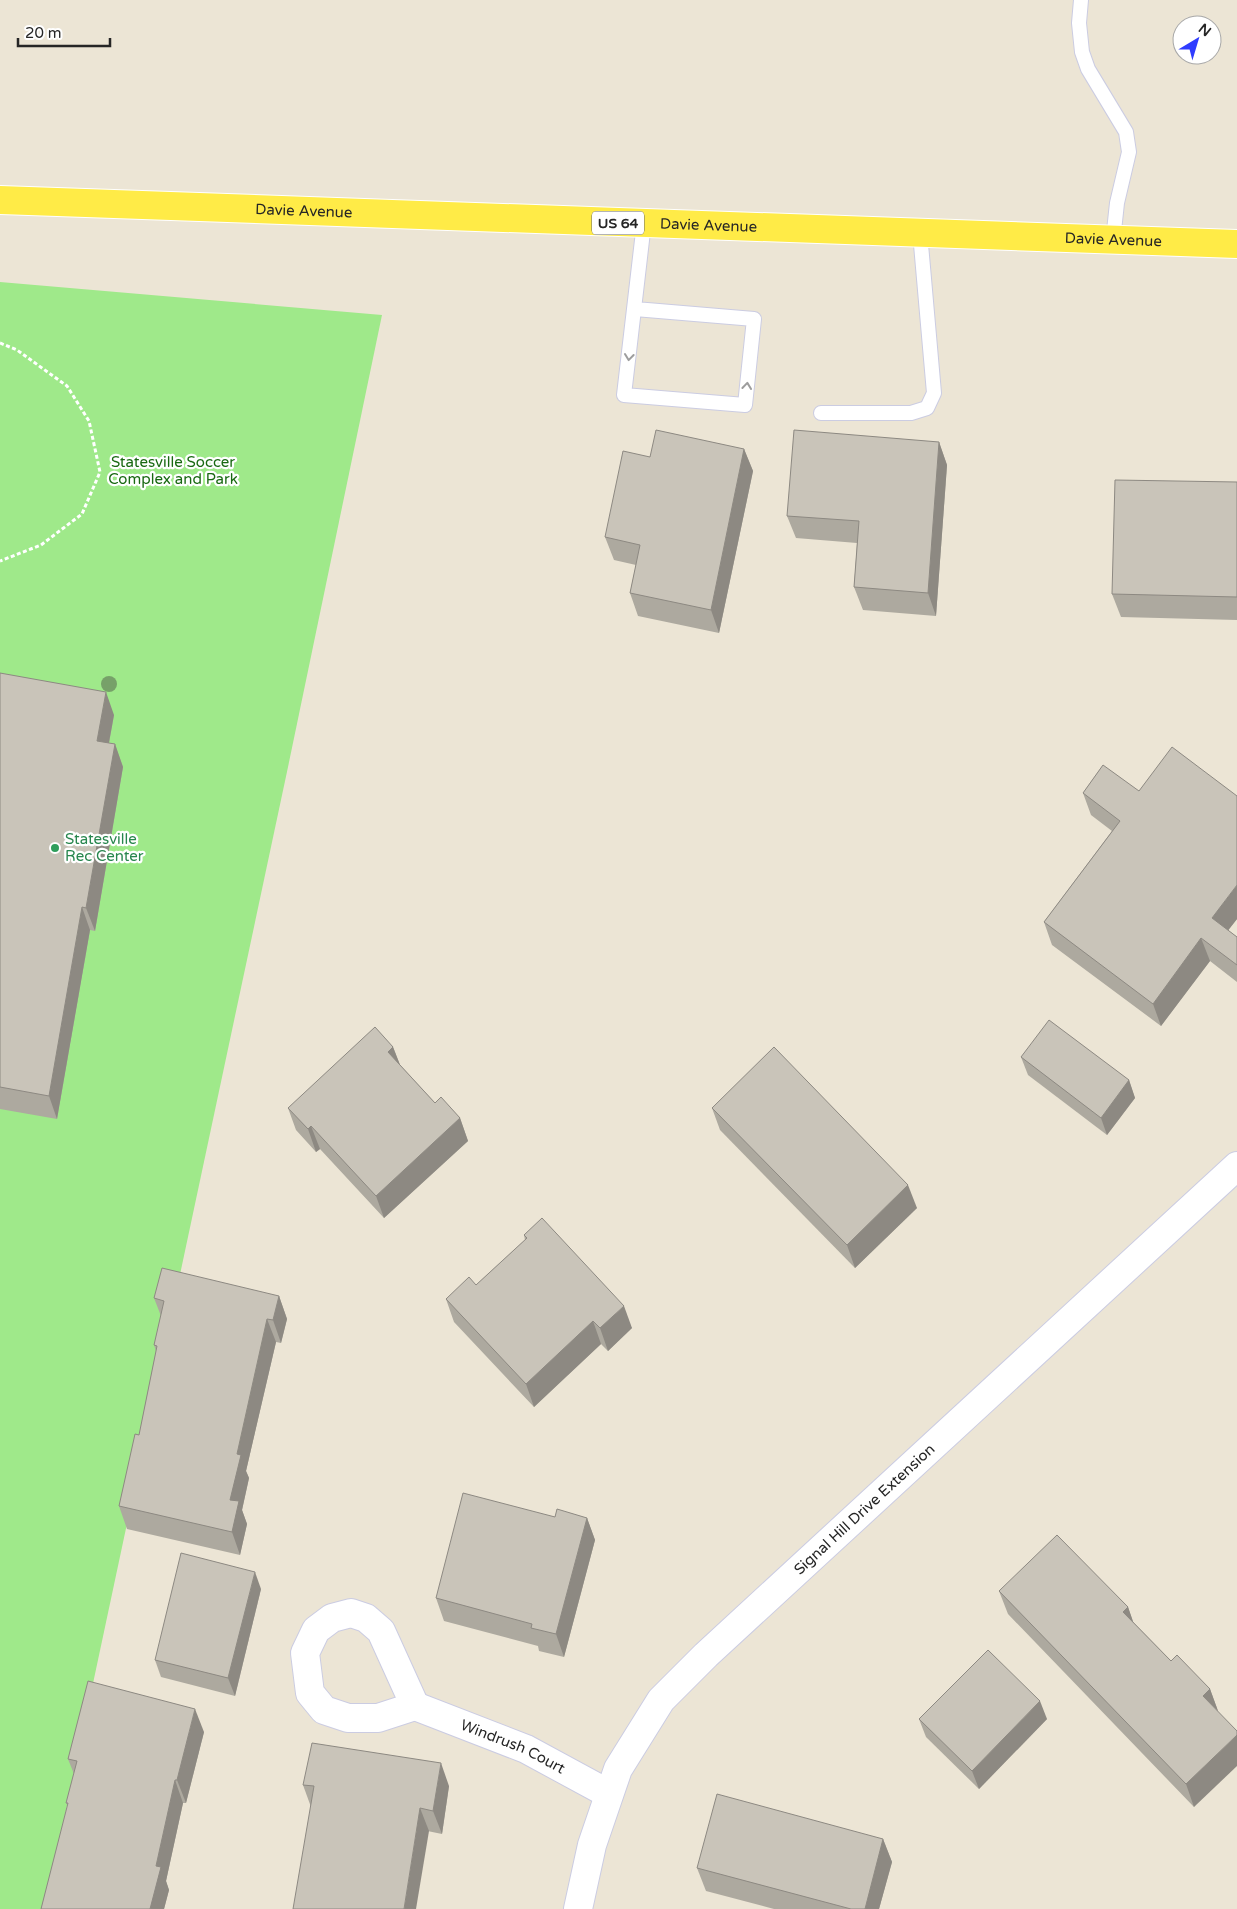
<svg xmlns="http://www.w3.org/2000/svg" width="1237" height="1909" font-family="'Varela Round',sans-serif">
<style>
.green{fill:#9fe98a}
.lines{fill:none;stroke-linecap:round;stroke-linejoin:round}
.service-casing{stroke:#cbcce2;stroke-width:16}
.minor-casing{stroke:#cbcce2;stroke-width:30}
.tertiary-casing{stroke:#cbcce2;stroke-width:30}
.primary-casing{stroke:#fff;stroke-width:30}
.path{stroke:#fff;stroke-width:3;stroke-dasharray:4 2.5;stroke-linecap:butt}
.service{stroke:#fff;stroke-width:14}
.minor{stroke:#fff;stroke-width:28}
.tertiary{stroke:#fff;stroke-width:28}
.primary{stroke:#ffeb47;stroke-width:28}
.tree{fill:#77a169}
.wall{fill:#ada99f}
.shaded-wall{fill:#8d8982}
.building{fill:#c9c4b9;stroke:#8d8982}
.oneway{stroke:#9d9d9d}
.leisure-dot{fill:#2e9e5b;stroke:#fff;stroke-width:2}
.labels{text-anchor:middle;stroke-width:4.5;stroke-linejoin:round;paint-order:stroke}
.shield{fill:#fff;stroke:#676767;stroke-width:1}
.shield-label{font-size:14px;font-weight:bold;fill:#262626}
.street-label{font-size:15px;fill:#262626;stroke:#fff}
.park-label{font-size:15px;fill:#186911;stroke:#fff}
.leisure-label{font-size:15px;fill:#27864d;stroke:#fff;text-anchor:start}
</style>
<rect width="100%" height="100%" fill="#ece5d5"/>
<polygon class="green" points="0,282 382,315 288,767 45,1909 0,1909"/>
<g class="lines">
<g class="service-casing">
<g id="service">
<polyline points="1081,0 1079,23 1082,52 1088,69 1126,132 1129,152 1117,203 1113,240"/>
<polyline points="635,309 754,319 745,405 624,395 644,223"/>
<polyline points="821,413 911,413 927,408 934,393 920,233"/>
</g>
</g>
<g class="minor-casing">
<g id="minor">
<polygon points="351,1613 366,1618 381,1631 415,1706 378,1718 348,1718 324,1710 310,1693 305,1653 316,1630 332,1618"/>
<path id="s1" d="M415,1706L526,1749L609,1794"/>
</g>
</g>
<g class="tertiary-casing">
<g id="tertiary">
<path id="s2" d="M578,1909L592,1845L618,1769L661,1700L706,1655L1237,1166"/>
</g>
</g>
<g class="primary-casing">
<g id="primary">
<path id="s3" d="M0,200L1237,244"/>
</g>
</g>
<polyline class="path" points="0,343 17,350 67,386 89,421 100,472 82,514 41,545 0,561"/>
<use href="#service" class="service"/>
<use href="#minor" class="minor"/>
<use href="#tertiary" class="tertiary"/>
<use href="#primary" class="primary"/>
</g>
<circle class="tree" cx="109" cy="684" r="8"/>
<g class="wall">
<polygon points="939,442 947,465 936,616 863,610 854,587 857,543 796,538 787,516"/>
<polygon points="744,449 753,471 719,633 638,616 630,593 636,565 614,560 605,537 650,457"/>
<polygon points="1237,482 1237,620 1121,617 1112,594"/>
<polygon points="0,673 114,715 109,743 115,744 123,767 95,931 90,930 57,1119 0,1109"/>
<polygon points="1103,765 1237,919 1228,930 1237,937 1237,982 1210,961 1161,1026 1052,945 1044,922 1112,831 1091,815 1083,793"/>
<polygon points="393,1047 400,1065 435,1103 460,1118 468,1141 384,1218 320,1149 316,1152 296,1130 288,1108"/>
<polygon points="1021,1057 1129,1080 1135,1098 1107,1135 1028,1075"/>
<polygon points="712,1108 917,1208 855,1268 720,1130"/>
<polygon points="524,1235 632,1328 608,1351 601,1344 534,1407 454,1322 446,1299 476,1285 525,1240"/>
<polygon points="279,1296 287,1319 281,1343 276,1342 246,1471 249,1478 242,1510 247,1524 240,1555 127,1529 119,1506 139,1435 156,1351 154,1345 161,1316 154,1298"/>
<polygon points="555,1517 587,1518 595,1540 564,1657 539,1651 538,1646 444,1621 436,1598"/>
<polygon points="261,1589 235,1696 161,1677 155,1660"/>
<polygon points="999,1591 1128,1607 1133,1622 1171,1661 1210,1689 1218,1711 1194,1807 1008,1614"/>
<polygon points="919,1719 1047,1719 979,1789 926,1737"/>
<polygon points="204,1732 186,1803 183,1803 166,1881 169,1890 164,1909 41,1909 68,1806 66,1803 74,1774 68,1759"/>
<polygon points="303,1785 449,1786 442,1834 311,1807"/>
<polygon points="883,1839 892,1862 879,1909 774,1909 706,1891 697,1868"/>
</g>
<g class="shaded-wall">
<polygon points="939,442 947,465 936,616 928,593"/>
<polygon points="744,449 753,471 719,633 711,610"/>
<polygon points="106,692 114,715 105,764 97,741"/>
<polygon points="115,744 123,767 95,931 86,908"/>
<polygon points="1237,885 1237,919 1220,941 1212,918"/>
<polygon points="82,907 90,930 57,1119 49,1096"/>
<polygon points="1201,938 1210,961 1161,1026 1153,1004"/>
<polygon points="393,1047 402,1070 388,1052"/>
<polygon points="1129,1080 1135,1098 1107,1135 1101,1118"/>
<polygon points="460,1118 468,1141 384,1218 376,1196"/>
<polygon points="311,1126 320,1149 316,1152 308,1129"/>
<polygon points="908,1185 917,1208 855,1268 847,1245"/>
<polygon points="279,1296 287,1319 281,1343 273,1320"/>
<polygon points="624,1306 632,1328 608,1351 600,1328"/>
<polygon points="267,1319 276,1342 246,1471 249,1478 242,1510 247,1524 240,1555 232,1532 230,1500 237,1454"/>
<polygon points="593,1321 601,1344 534,1407 526,1384"/>
<polygon points="587,1518 595,1540 564,1657 556,1634"/>
<polygon points="255,1572 261,1589 235,1696 228,1678"/>
<polygon points="1128,1607 1136,1630 1123,1612"/>
<polygon points="1210,1689 1218,1711 1203,1696"/>
<polygon points="1040,1701 1047,1719 979,1789 972,1771"/>
<polygon points="195,1709 204,1732 186,1803 177,1780"/>
<polygon points="1237,1735 1237,1766 1194,1807 1186,1784"/>
<polygon points="441,1763 449,1786 442,1834 433,1811"/>
<polygon points="175,1780 183,1803 166,1881 169,1890 164,1909 150,1909 156,1866"/>
<polygon points="420,1808 429,1831 416,1909 404,1909"/>
<polygon points="883,1839 892,1862 879,1909 865,1909"/>
</g>
<g class="building">
<polygon points="656,430 744,449 711,610 630,593 640,545 605,537 623,451 650,457"/>
<polygon points="794,430 939,442 928,593 854,587 859,521 787,516"/>
<polygon points="1115,480 1237,482 1237,597 1112,594"/>
<polygon points="0,673 106,692 97,741 115,744 86,908 82,907 49,1096 0,1087"/>
<polygon points="1172,747 1237,796 1237,885 1212,918 1237,937 1237,965 1201,938 1153,1004 1044,922 1120,821 1083,793 1103,765 1139,791"/>
<polygon points="1049,1020 1129,1080 1101,1118 1021,1057"/>
<polygon points="375,1027 393,1047 388,1052 435,1103 441,1097 460,1118 376,1196 311,1126 308,1129 288,1108"/>
<polygon points="774,1047 908,1185 847,1245 712,1108"/>
<polygon points="542,1218 624,1306 600,1328 593,1321 526,1384 446,1299 469,1277 476,1285 527,1238 524,1235"/>
<polygon points="162,1268 279,1296 273,1320 267,1319 237,1454 241,1455 230,1500 239,1501 232,1532 119,1506 135,1434 139,1435 157,1346 154,1345 164,1301 154,1298"/>
<polygon points="463,1493 555,1517 557,1509 587,1518 556,1634 531,1628 532,1624 436,1598"/>
<polygon points="1057,1535 1128,1607 1123,1612 1171,1661 1177,1655 1210,1689 1203,1696 1237,1731 1237,1735 1186,1784 999,1591"/>
<polygon points="181,1553 255,1572 228,1678 155,1660"/>
<polygon points="988,1650 1040,1701 972,1771 919,1719"/>
<polygon points="88,1681 195,1709 177,1780 175,1780 156,1866 161,1867 150,1909 41,1909 68,1803 66,1803 77,1761 68,1759"/>
<polygon points="312,1743 441,1763 433,1811 420,1808 404,1909 293,1909 314,1786 303,1785"/>
<polygon points="717,1794 883,1839 865,1909 851,1909 697,1868"/>
</g>
<defs><path id="oneway-chevron" d="M-2-3.5L2.5 0L-2 3.5" fill="none" stroke-width="1.6" stroke-linecap="round" stroke-linejoin="round" transform="scale(1.25)"/></defs>
<g class="oneway">
<use href="#oneway-chevron" transform="translate(629 357) rotate(97)"/>
<use href="#oneway-chevron" transform="translate(747 386) rotate(-84)"/>
</g>
<circle class="leisure-dot" cx="55" cy="848" r="5"/>
<g class="labels">
<rect class="shield" x="592" y="211.5" width="52" height="23" rx="4"/>
<g class="shield-label">
<text x="618" y="228">US 64</text>
</g>
<g class="street-label">
<text dy="5" stroke="none"><textPath href="#s3" startOffset="304">Davie Avenue</textPath></text>
<text dy="5" stroke="none"><textPath href="#s3" startOffset="709">Davie Avenue</textPath></text>
<text dy="5" stroke="none"><textPath href="#s3" startOffset="1114">Davie Avenue</textPath></text>
<text dy="5" stroke="none"><textPath href="#s2" startOffset="506">Signal Hill Drive Extension</textPath></text>
<text dy="5" stroke="none"><textPath href="#s1" startOffset="106">Windrush Court</textPath></text>
</g>
<g class="park-label">
<text x="173" y="467">Statesville Soccer<tspan x="173" dy="17">Complex and Park</tspan></text>
</g>
<g class="leisure-label">
<text x="65" y="844">Statesville<tspan x="65" dy="17">Rec Center</tspan></text>
</g>
</g>
<g transform="translate(1197 40) rotate(38)"><circle r="24" fill="#ffffff" stroke="#a8a8a8"/>
<path d="M0-4L9 19L0 12L-9 19Z" fill="#2f3cff"/>
<text y="-8" font-size="14" font-weight="bold" text-anchor="middle" fill="#262626">N</text>
</g>
<path d="M18 38v8h92v-8" fill="none" stroke="#262626" stroke-width="2.5"/>
<text x="25" y="38" font-size="15" fill="#262626" stroke="#ffffff" stroke-width="4" paint-order="stroke">20 m</text>
</svg>
